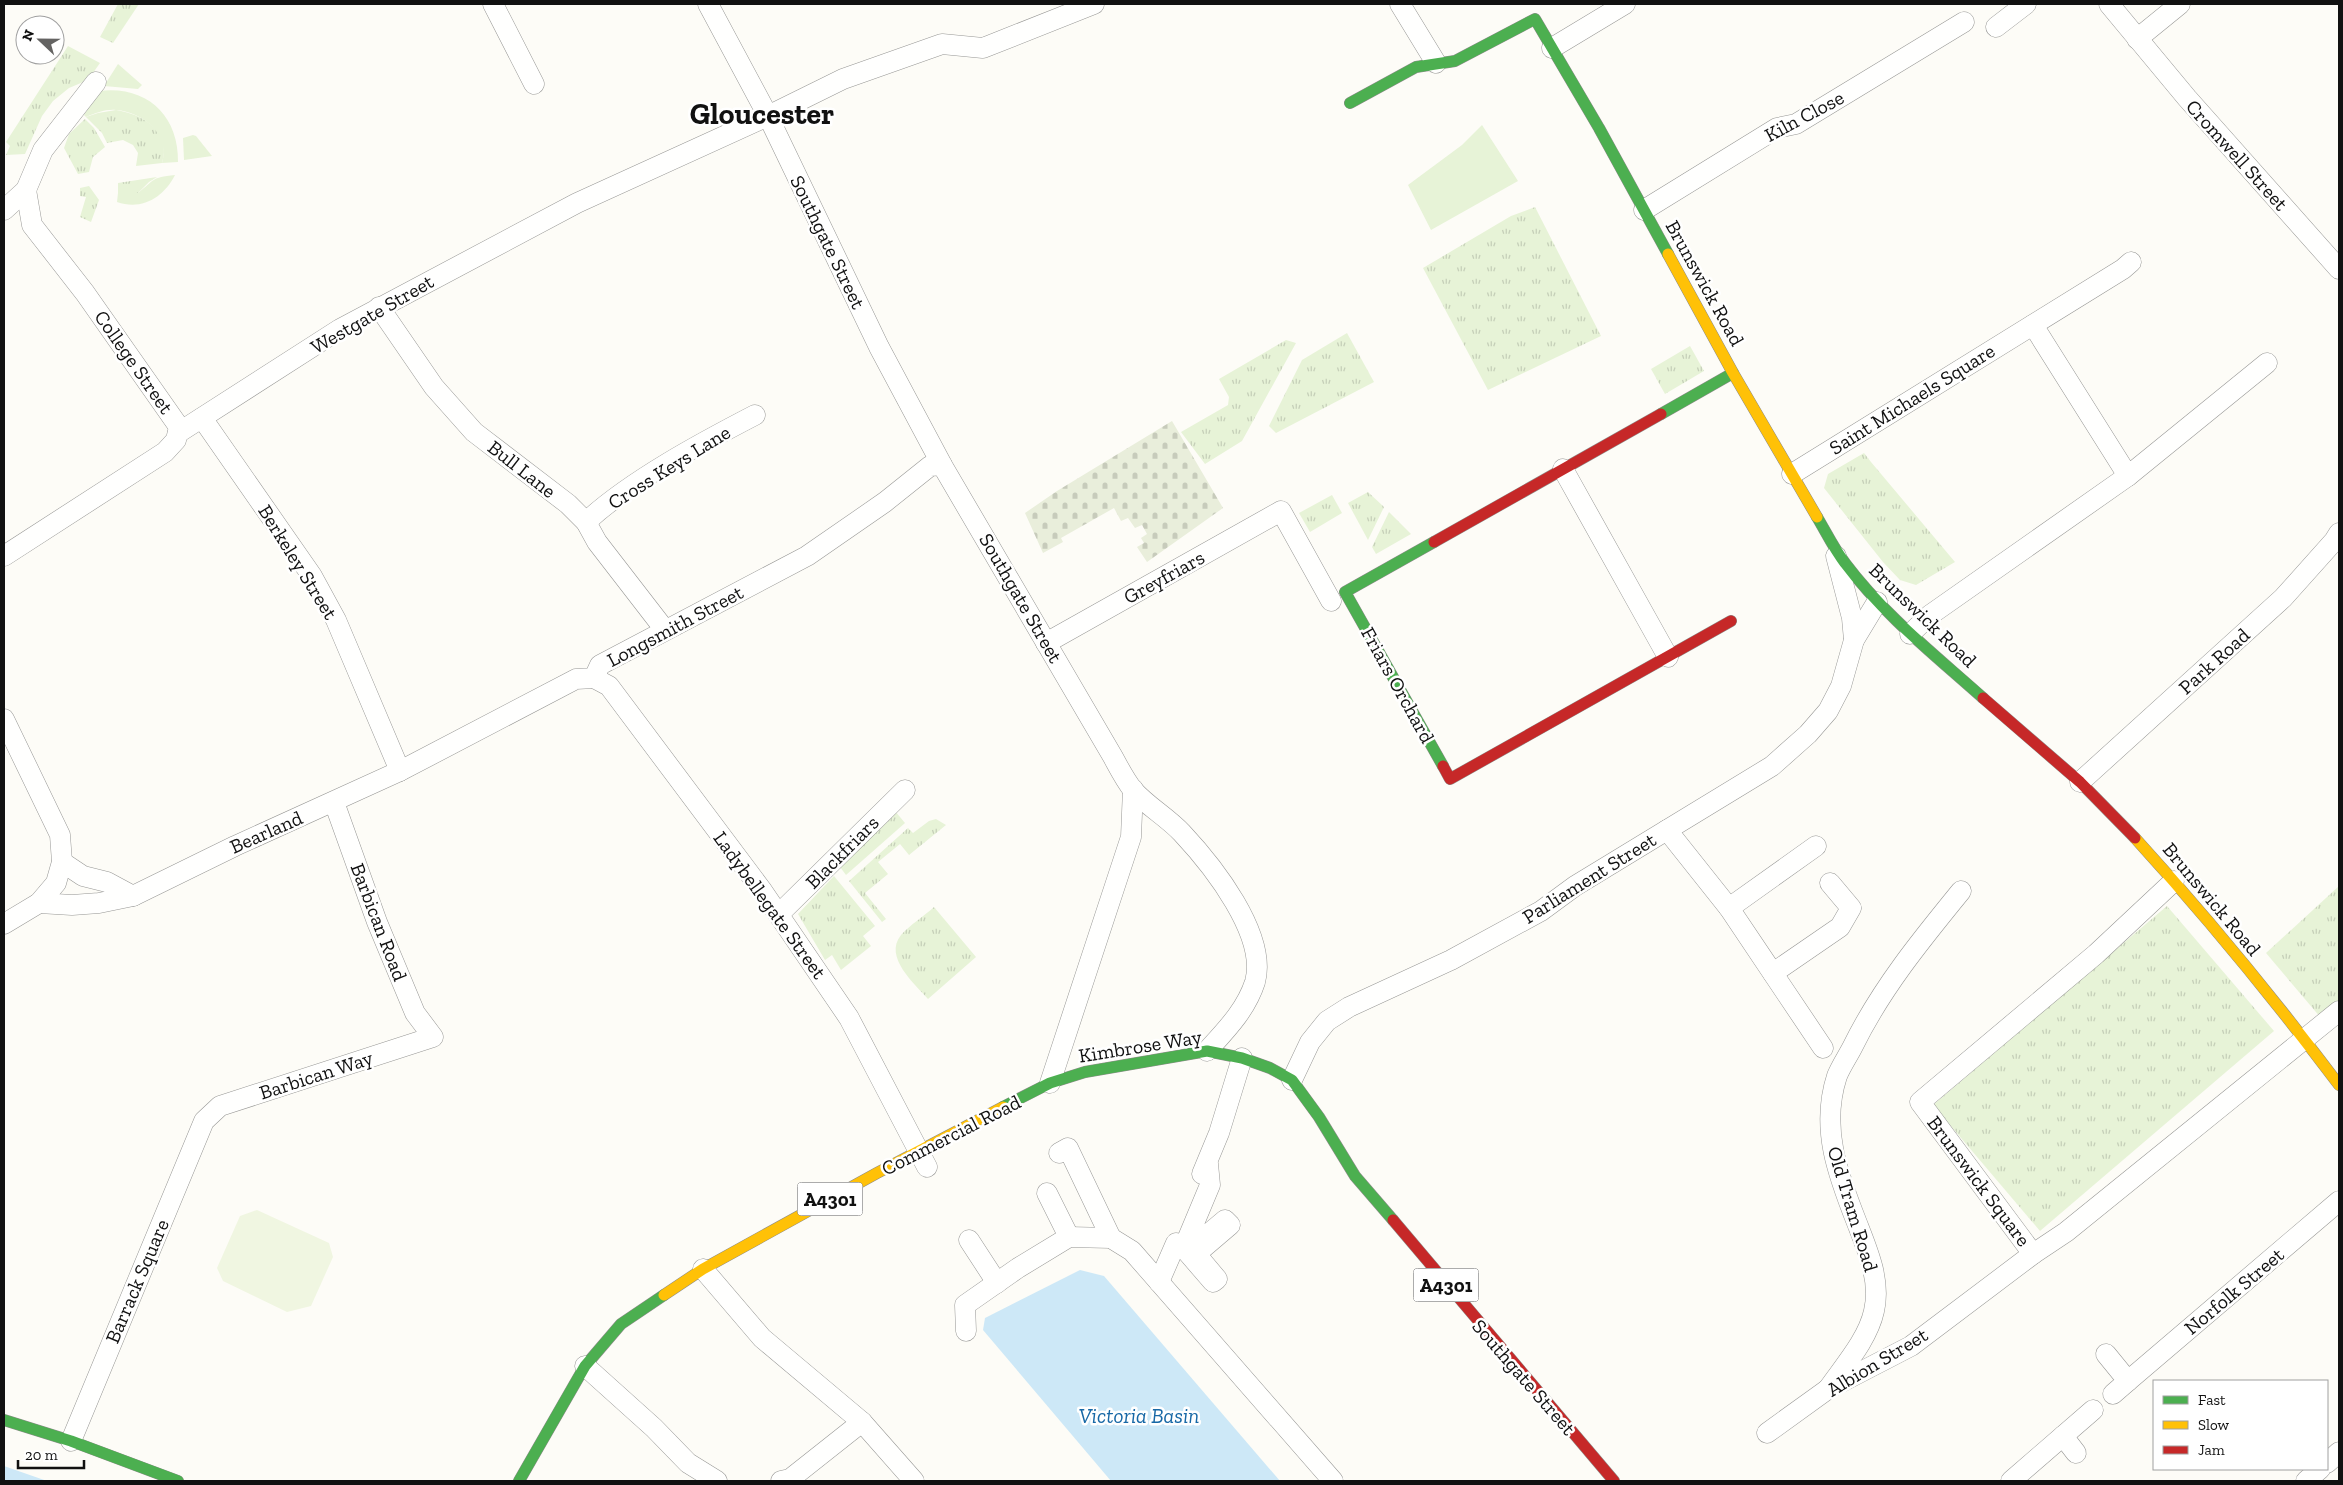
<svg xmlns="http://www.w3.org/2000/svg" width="2343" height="1485" font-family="'Zilla Slab',serif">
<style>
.grass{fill:url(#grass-tufts)}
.cemetery{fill:url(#cemetery-stones)}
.garden{fill:#e7f3d7}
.pitch{fill:#f0f6e1}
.water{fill:#cde8f7}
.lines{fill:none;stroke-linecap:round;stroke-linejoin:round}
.street-casing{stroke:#979795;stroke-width:21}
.fast-casing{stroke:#8e8d8b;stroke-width:12}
.slow-casing{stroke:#8e8d8b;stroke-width:12}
.jam-casing{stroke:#8e8d8b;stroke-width:12}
.street{stroke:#fffffe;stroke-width:20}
.fast{stroke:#4caf50;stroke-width:11}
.slow{stroke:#ffc107;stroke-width:11}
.jam{stroke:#c62828;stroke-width:11}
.labels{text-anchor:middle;stroke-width:5;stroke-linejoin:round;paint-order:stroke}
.shield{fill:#fff;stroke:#585858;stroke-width:1}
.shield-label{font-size:19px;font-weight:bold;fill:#111}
.street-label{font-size:20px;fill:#111;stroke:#fff}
.water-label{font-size:21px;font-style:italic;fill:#1768a6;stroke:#fff}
.town-label{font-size:30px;font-weight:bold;fill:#111;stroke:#fff}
</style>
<defs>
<pattern id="grass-tufts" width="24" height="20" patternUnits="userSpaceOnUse" patternTransform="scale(1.25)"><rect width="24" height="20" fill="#e7f3d7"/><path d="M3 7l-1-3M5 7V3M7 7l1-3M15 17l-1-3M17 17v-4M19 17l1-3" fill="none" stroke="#c5cfb8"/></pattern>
<pattern id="cemetery-stones" width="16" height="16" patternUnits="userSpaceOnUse" patternTransform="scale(1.25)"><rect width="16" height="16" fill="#e9eedb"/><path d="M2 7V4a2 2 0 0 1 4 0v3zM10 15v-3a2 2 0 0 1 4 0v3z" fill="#c7cbbb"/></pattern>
</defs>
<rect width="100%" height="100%" fill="#fdfcf7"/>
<g class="grass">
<polygon points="118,4 139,4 113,43 100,37"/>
<polygon points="68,46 100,63 88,80 69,88 53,101 42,116 25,154 6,155 10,146 6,142"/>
<path d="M116,110C143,114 172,132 162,163L136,166L138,153L133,145L123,140L107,143L102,133L86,117L98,113Z"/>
<polygon points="85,119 94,128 105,147 93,157 89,172 78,174 64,148 69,134"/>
<polygon points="157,177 149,182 138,193 118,193 118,183"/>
<polygon points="89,186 99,200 91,222 80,217 86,197 80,196 80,188"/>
<polygon points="1535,207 1601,336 1488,390 1423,268 1511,216"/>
<polygon points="1347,333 1374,382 1276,433 1269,426 1302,360"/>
<polygon points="1286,340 1296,343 1242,441 1205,464 1181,432 1228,405 1229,397 1219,379"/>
<polygon points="1690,346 1704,371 1665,394 1651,369"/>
<polygon points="1864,453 1871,462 1955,562 1916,585 1900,580 1883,562 1824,488 1828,474"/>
<polygon points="1368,492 1384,507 1368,540 1348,503"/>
<polygon points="1332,495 1342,513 1310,532 1299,513"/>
<polygon points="1389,512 1411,534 1376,554 1372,547"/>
<polygon points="895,811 905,823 846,875 840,867"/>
<polygon points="936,819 946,825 909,855 900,844 878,862 888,874 865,893 886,919 882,922 849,881 908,828 913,833 929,821"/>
<polygon points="834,876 875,926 863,936 871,946 841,970 832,955 825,960 798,914"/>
<polygon points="2339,886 2339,1002 2321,1018 2266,953"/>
<polygon points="2167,906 2274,1031 2040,1231 1933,1105"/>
<path d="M934,907L976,957L928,999C915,984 883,957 901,935C910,925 924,916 934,907Z"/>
</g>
<polygon class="cemetery" points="1172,421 1223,508 1147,562 1137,547 1144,543 1141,538 1147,534 1142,525 1135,528 1128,518 1121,521 1114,508 1061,538 1063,542 1043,553 1025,513 1057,491"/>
<g class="garden">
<polygon points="118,64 142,85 138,89 104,86"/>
<path d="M99,91C146,85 179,115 178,162L162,163C171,135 143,112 116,110C106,109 96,113 86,117L84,115Z"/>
<polygon points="1482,125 1518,181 1431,230 1408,185 1462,145"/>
<polygon points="193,135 196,136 212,156 184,160 183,138"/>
<path d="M175,175C164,197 142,211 117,202L118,193H138C156,179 150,178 175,175Z"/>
</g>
<polygon class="pitch" points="257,1210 329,1243 333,1257 311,1306 287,1312 223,1281 217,1268 240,1216"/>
<g class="water">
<polygon points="1080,1270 1104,1276 1280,1481 1111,1481 983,1330 985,1318"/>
<polygon points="4,1466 47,1481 4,1481"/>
</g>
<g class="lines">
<g class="street-casing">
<g id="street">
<polyline points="493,4 534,84"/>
<path d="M708,4L768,116L879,347L942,465L1113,757C1119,768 1125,780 1133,790C1147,806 1167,817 1182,833C1212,865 1268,935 1255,982C1246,1010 1226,1030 1207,1051"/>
<polyline points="1400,4 1436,63"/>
<polyline points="2109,4 2187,98 2339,269"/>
<polyline points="1996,27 2026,4"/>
<polyline points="2137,39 2180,4"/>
<polyline points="1552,48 1625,4"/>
<polyline points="4,210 26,190 43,150 96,82"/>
<polyline points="1644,210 1777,128 1796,124 1964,22"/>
<polyline points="379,307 434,387 474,432 568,504 586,522 597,542 665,630"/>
<polyline points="2033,325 2128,476 2267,363"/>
<polyline points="202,418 312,576 336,620 400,771"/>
<polyline points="178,433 340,329 577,203 768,116 843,79 942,44 983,48 1094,4"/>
<polyline points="1563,469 1668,657"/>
<polyline points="1792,474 2123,269 2131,262"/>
<path d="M586,522C630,481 701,443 755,415"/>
<polyline points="4,556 165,452 176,440 179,427 85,293 32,225 26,190"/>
<polyline points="1836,556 1852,618 1854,640"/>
<polyline points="1910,634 1930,615 2128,476"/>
<polyline points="1046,643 1281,511 1331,601"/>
<polyline points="594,678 609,686 761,889 849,1018 927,1167"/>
<polyline points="4,719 60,835 62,862 56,883 39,903 4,924"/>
<polyline points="2080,782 2283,598 2334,541 2339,533"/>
<polyline points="1667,830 1729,908 1823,1048"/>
<polyline points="62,862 83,876 107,882 133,896"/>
<polyline points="2174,881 2096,954 1920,1102 2033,1254 2066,1232 2339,1011"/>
<polyline points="39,903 72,905 99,903 133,896 235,846 400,771 576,679 594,678 600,665 807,556 885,502 930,466 942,465"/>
<polyline points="1729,908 1816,846"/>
<polyline points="779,914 905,790"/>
<polyline points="1773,973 1840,927 1851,908 1830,883"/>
<polyline points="1292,1080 1310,1042 1327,1021 1349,1007 1451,960 1541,911 1575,886 1772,766 1808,734 1828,711 1841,686 1854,640 1877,602"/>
<polyline points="1050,1083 1131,837 1133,789"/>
<polyline points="1059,1153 1068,1148 1111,1238"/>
<polyline points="1202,1174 1219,1133 1242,1058"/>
<polyline points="1047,1193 1069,1237"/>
<polyline points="969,1240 997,1283"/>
<polyline points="703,1269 762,1338 862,1422 914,1481"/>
<polyline points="1159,1282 1176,1243 1182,1246 1213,1282 1217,1279 1196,1254 1230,1225 1225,1220 1193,1247 1187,1240 1210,1185 1208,1164"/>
<polyline points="966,1331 965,1305 1018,1268 1069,1237 1111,1238 1132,1251 1333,1481"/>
<polyline points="2106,1354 2128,1381 2113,1394"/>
<polyline points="585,1366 654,1428 688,1463 717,1481"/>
<polyline points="2128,1381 2339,1201"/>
<path d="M1828,1389C1844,1366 1868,1339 1874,1311C1881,1281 1868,1251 1857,1223C1838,1175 1820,1128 1837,1076C1841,1066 1848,1056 1853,1046C1881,989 1921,940 1961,891"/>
<polyline points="1767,1433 1828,1389 1911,1346 2033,1254"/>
<polyline points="2063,1436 2076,1453"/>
<polyline points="71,1441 204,1121 220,1106 433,1037 415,1013 377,922 334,802"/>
<polyline points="2327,1463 2339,1452"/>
<polyline points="781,1481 790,1479 862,1422"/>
<polyline points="2011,1481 2093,1410"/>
<polyline points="2306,1481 2320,1469"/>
</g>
</g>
<g class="fast-casing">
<g id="fast">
<polyline points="1350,103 1416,67 1455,61 1535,19 1599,128 1668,254"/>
<polyline points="1661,414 1733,373"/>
<path d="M1817,517C1826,532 1834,549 1845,563C1884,615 1935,655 1983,698"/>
<polyline points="1434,542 1345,592 1443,766"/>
<polyline points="1003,1107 1050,1083 1085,1072 1207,1051 1242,1058 1270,1068 1292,1080 1319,1117 1355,1176 1393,1220"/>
<polyline points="4,1420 71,1441 178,1481"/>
<polyline points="519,1481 585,1366 621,1324 664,1295"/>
</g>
</g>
<g class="slow-casing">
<g id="slow">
<polyline points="1668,254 1733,373 1817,517"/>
<path d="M2135,838C2207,917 2275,1000 2339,1085"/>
<polyline points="664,1295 703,1269 877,1173 1003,1107"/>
</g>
</g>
<g class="jam-casing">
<g id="jam">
<polyline points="1434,542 1661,414"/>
<polyline points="1983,698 2080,782 2135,838"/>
<polyline points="1443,766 1450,779 1731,621"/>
<polyline points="1393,1220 1614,1481"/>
</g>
</g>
<use href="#street" class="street"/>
<use href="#fast" class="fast"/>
<use href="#slow" class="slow"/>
<use href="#jam" class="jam"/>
</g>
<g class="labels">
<g class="shield">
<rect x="797.5" y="1182.5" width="65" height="33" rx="4"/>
<rect x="1413.5" y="1268.5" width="65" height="33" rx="4"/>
</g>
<g class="shield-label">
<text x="830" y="1206">A4301</text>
<text x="1446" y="1292">A4301</text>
</g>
<g class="street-label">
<text transform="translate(1804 116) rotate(-28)" y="7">Kiln Close</text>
<text transform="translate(2237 155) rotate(48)" y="7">Cromwell Street</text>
<text transform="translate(828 242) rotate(64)" y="7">Southgate Street</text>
<text transform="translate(1705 283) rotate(61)" y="7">Brunswick Road</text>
<text transform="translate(372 314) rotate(-30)" y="7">Westgate Street</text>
<text transform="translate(134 362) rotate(55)" y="7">College Street</text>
<text transform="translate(1912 399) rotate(-32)" y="7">Saint Michaels Square</text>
<text transform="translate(669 467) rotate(-32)" y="7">Cross Keys Lane</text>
<text transform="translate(522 469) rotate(38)" y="7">Bull Lane</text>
<text transform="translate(298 562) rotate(58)" y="7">Berkeley Street</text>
<text transform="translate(1164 577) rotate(-29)" y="7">Greyfriars</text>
<text transform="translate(1021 598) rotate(60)" y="7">Southgate Street</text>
<text transform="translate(1923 615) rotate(44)" y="7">Brunswick Road</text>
<text transform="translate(675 626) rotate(-28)" y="7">Longsmith Street</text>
<text transform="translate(2214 661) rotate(-42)" y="7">Park Road</text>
<text transform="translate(1398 685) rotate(61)" y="7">Friars Orchard</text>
<text transform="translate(266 832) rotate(-24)" y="7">Bearland</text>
<text transform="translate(842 852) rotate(-45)" y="7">Blackfriars</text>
<text transform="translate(1589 878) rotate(-32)" y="7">Parliament Street</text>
<text transform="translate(2212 899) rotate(50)" y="7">Brunswick Road</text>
<text transform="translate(770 905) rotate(54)" y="7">Ladybellegate Street</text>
<text transform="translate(379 922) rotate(69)" y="7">Barbican Road</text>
<text transform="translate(1140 1046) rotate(-9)" y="7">Kimbrose Way</text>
<text transform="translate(316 1075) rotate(-18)" y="7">Barbican Way</text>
<text transform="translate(951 1135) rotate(-27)" y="7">Commercial Road</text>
<text transform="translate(1979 1181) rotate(53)" y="7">Brunswick Square</text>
<text transform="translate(1853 1209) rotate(73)" y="7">Old Tram Road</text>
<text transform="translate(137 1281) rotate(-67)" y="7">Barrack Square</text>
<text transform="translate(2234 1291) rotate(-40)" y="7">Norfolk Street</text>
<text transform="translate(1877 1362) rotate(-31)" y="7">Albion Street</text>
<text transform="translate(1524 1377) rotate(49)" y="7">Southgate Street</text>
</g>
<g class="water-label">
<text x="1139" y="1423">Victoria Basin</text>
</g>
<g class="town-label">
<text x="762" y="124">Gloucester</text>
</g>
</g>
<rect width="2343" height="1485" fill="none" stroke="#111111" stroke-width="10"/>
<rect x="2153" y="1380" width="175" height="90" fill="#ffffff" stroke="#a0a0a0"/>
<rect x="2163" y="1396" width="25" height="8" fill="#4caf50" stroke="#a0a0a0"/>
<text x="2198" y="1405" font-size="15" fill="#111111">Fast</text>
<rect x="2163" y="1421" width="25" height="8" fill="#ffc107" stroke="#a0a0a0"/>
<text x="2198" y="1430" font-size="15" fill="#111111">Slow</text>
<rect x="2163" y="1446" width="25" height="8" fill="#c62828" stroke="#a0a0a0"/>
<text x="2198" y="1455" font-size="15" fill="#111111">Jam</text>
<g transform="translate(40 40) rotate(292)"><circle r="24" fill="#ffffff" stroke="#a0a0a0"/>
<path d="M0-4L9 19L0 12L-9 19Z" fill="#646362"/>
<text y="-8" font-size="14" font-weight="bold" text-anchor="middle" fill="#111111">N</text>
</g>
<path d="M18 1460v8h66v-8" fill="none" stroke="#111111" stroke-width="2.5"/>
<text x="25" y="1460" font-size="15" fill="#111111" stroke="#ffffff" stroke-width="4" paint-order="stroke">20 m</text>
</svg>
